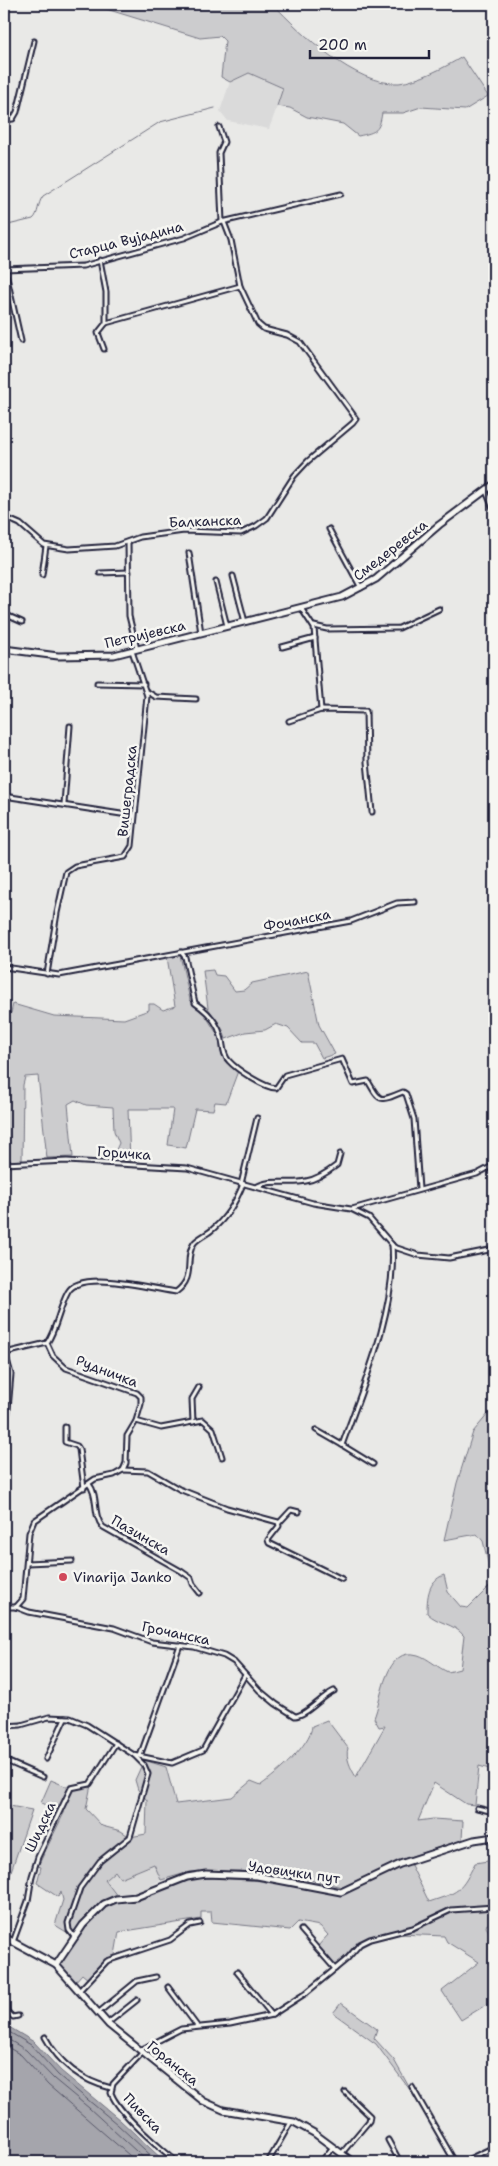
<svg xmlns="http://www.w3.org/2000/svg" width="498" height="2166" font-family="'Shantell Sans',sans-serif">
<style>
.built{fill:#dadada}
.green{fill:#ccccce;stroke:#777784}
.water{fill:#a5a5ac;stroke:#71717f}
.lines{fill:none;stroke-linecap:round;stroke-linejoin:round}
.shore{stroke:#565668;stroke-width:1}
.stream{stroke:#71717f;stroke-width:1}
.street-casing{stroke:#22223b;stroke-width:7}
.secondary-casing{stroke:#22223b;stroke-width:9}
.street{stroke:#f6f6f2;stroke-width:3}
.secondary{stroke:#f6f6f2;stroke-width:5}
.poi-dot{fill:#d1495b;stroke:#f6f6f2;stroke-width:2}
.labels{text-anchor:middle;stroke-width:5;stroke-linejoin:round;paint-order:stroke}
.street-label{font-size:14px;fill:#22223b;stroke:#f6f6f2}
.poi-label{font-size:14px;fill:#22223b;stroke:#f6f6f2;text-anchor:start}
</style>
<rect width="100%" height="100%" fill="#e9e9e7"/>
<filter id="ink" filterUnits="userSpaceOnUse"><feTurbulence type="fractalNoise" baseFrequency=".02" numOctaves="2"/><feDisplacementMap in="SourceGraphic" scale="10" xChannelSelector="R" yChannelSelector="G"/><feConvolveMatrix kernelMatrix="1 2 1 2 8 2 1 2 1" color-interpolation-filters="sRGB"/></filter>
<g filter="url(#ink)">
<g class="built">
<polygon points="249,73 284,88 269,129 228,121 220,111 230,82"/>
<polygon points="154,1863 161,1880 132,1896 117,1896 105,1880 115,1871 120,1878"/>
</g>
<g class="green">
<path d="M90,4H273C301,33 355,86 399,83C418,81 446,67 462,57L488,96L465,110L421,107L403,113H382C379,131 377,132 358,136L343,124L307,117L290,108L277,106L283,88L249,73L230,82L221,77L225,41L220,36L200,38Z"/>
<polygon points="180,955 190,1000 204,1013 219,1037 220,1049 228,1064 238,1071 226,1103 215,1102 213,1110 195,1109 186,1148 168,1145 173,1109 128,1109 130,1162 116,1160 115,1152 119,1143 114,1131 113,1107 86,1105 75,1100 68,1104 73,1157 47,1158 38,1076 25,1077 23,1085 22,1161 4,1161 4,1012 11,1013 13,1004 54,1016 124,1019 149,1010 149,1004 154,1004 163,1010 175,1006 167,957"/>
<polygon points="213,970 215,975 224,976 235,991 244,990 252,983 308,971 319,1025 335,1054 322,1058 314,1043 302,1043 288,1028 276,1024 265,1030 245,1032 226,1039 223,1030 208,1008 203,971"/>
<path d="M494,1407V1773L493,1770L479,1766L475,1805L466,1804L434,1783L418,1821L433,1819L463,1821L462,1840L403,1859L343,1887L304,1879L240,1871L190,1872L161,1880L154,1864L120,1878L115,1871L105,1880L117,1896L99,1903L73,1936L55,1925L63,1900L61,1892L58,1897L37,1883L41,1867L38,1866L64,1813L41,1803L51,1780L65,1786L91,1785L86,1809L102,1826L121,1831L130,1837L146,1834L147,1800L138,1790L135,1780L144,1760L166,1767L176,1804L232,1797L251,1781L261,1785C277,1774 311,1744 312,1726L327,1720L348,1748C345,1757 351,1769 356,1777L385,1726L379,1727L374,1718C382,1699 385,1645 418,1655C428,1658 438,1668 448,1672L460,1669L464,1636C454,1623 438,1624 427,1613C427,1597 428,1581 444,1575L448,1592L461,1607L468,1608L493,1583L483,1541L477,1534L444,1540L457,1483L473,1432Z"/>
<polygon points="4,1805 32,1810 8,1880 4,1880"/>
<path d="M494,1860V1926L487,1924L486,1927L494,1939V2000L461,2020L442,1991L479,1962L447,1942L444,1936L400,1934L390,1931L355,1945L335,1967L317,1947L328,1935L320,1926L298,1922L290,1930L212,1922L211,1912H201V1919L119,1932L115,1955L102,1962L89,1980L82,1974L74,1983L59,1965L100,1908L189,1879L215,1878L280,1882L342,1894L410,1863L429,1902C459,1892 461,1892 475,1863Z"/>
<polygon points="341,2003 377,2029 374,2038 394,2060 413,2094 376,2044 333,2013"/>
</g>
<polygon class="water" points="4,2024 34,2042 61,2071 120,2120 165,2162 4,2162"/>
<g class="lines">
<g class="shore">
<polyline points="4,2029 31,2045 58,2075 117,2124 158,2162"/>
<polyline points="4,2037 26,2050 54,2079 89,2108 148,2162"/>
<polyline points="4,2045 21,2055 48,2085 137,2162"/>
</g>
<path class="stream" d="M4,226L33,219C39,214 37,204 43,196L160,122L215,108"/>
<g class="street-casing">
<g id="street">
<polyline points="4,120 13,119 17,112 34,41"/>
<polyline points="219,127 224,142 219,153 222,222"/>
<polyline points="100,260 106,292 106,323 98,333 104,349"/>
<polyline points="4,269 83,266 184,238 222,222 341,194"/>
<polyline points="5,269 21,341"/>
<polyline points="106,323 240,286"/>
<polyline points="486,491 494,511"/>
<polyline points="4,517 20,524 44,545 69,549 115,546 140,537 184,531 241,533 256,526 267,518 294,476 308,461 353,423 356,419 352,413 300,342 287,335 264,329 258,324 240,286 231,240 224,222"/>
<polyline points="329,529 361,588"/>
<polyline points="128,542 129,616 137,649"/>
<polyline points="189,553 201,633"/>
<polyline points="100,573 129,572"/>
<polyline points="42,575 46,546"/>
<polyline points="233,576 245,622"/>
<polyline points="216,582 227,626"/>
<polyline points="301,608 314,628 321,710"/>
<polyline points="4,614 22,622"/>
<polyline points="314,626 327,629 399,628 439,609"/>
<polyline points="282,647 315,638"/>
<polyline points="4,670 7,650"/>
<polyline points="97,683 144,684"/>
<polyline points="146,691 156,697 196,699"/>
<polyline points="289,721 321,710 366,711 367,762 372,812"/>
<polyline points="4,796 134,816"/>
<polyline points="64,804 70,726"/>
<path d="M181,952L185,957L195,1003C207,1011 217,1021 221,1036C224,1045 222,1054 229,1061C237,1070 265,1088 276,1088L285,1075L342,1059L353,1084L368,1081C380,1102 379,1102 403,1092L406,1094L414,1119L419,1189"/>
<polyline points="4,967 59,975 351,921 397,903 415,902"/>
<polyline points="47,974 57,913 66,872 75,866 125,857 132,846 147,696 132,651"/>
<polyline points="4,1164 67,1161 187,1168 313,1203 351,1209 369,1218 394,1247 418,1255 449,1258 494,1249"/>
<polyline points="241,1184 257,1118"/>
<path d="M256,1187C271,1178 289,1185 306,1181C318,1179 328,1172 337,1165L340,1154"/>
<polyline points="352,1209 477,1174 494,1165"/>
<polyline points="136,1421 161,1428 203,1420 213,1429 222,1457"/>
<polyline points="193,1422 192,1399 199,1387"/>
<polyline points="65,1427 65,1442 77,1446 79,1449 84,1488"/>
<polyline points="316,1430 342,1445"/>
<path d="M4,1456L11,1374L5,1353L47,1343C57,1328 59,1308 68,1292C81,1269 153,1289 176,1292C197,1276 183,1260 194,1243C199,1237 208,1234 213,1229C227,1217 236,1202 243,1184"/>
<path d="M373,1464L342,1445C363,1387 397,1308 392,1245"/>
<polyline points="123,1470 148,1471 179,1489 227,1508 278,1522 279,1526 268,1540 269,1543 342,1579"/>
<path d="M89,1484C99,1496 92,1515 103,1527L181,1571L191,1578L193,1584L200,1593"/>
<polyline points="279,1523 291,1510 299,1512"/>
<polyline points="27,1563 72,1561"/>
<polyline points="4,1607 16,1607"/>
<polyline points="16,1607 23,1599 29,1533 34,1521 95,1479 114,1475 123,1470 126,1463 127,1436 136,1421 141,1404 141,1397 137,1393 66,1368 53,1356 47,1343"/>
<path d="M16,1607L29,1612L114,1628L152,1642L194,1647L224,1656L234,1662L259,1690L276,1704L295,1716C306,1716 322,1696 334,1691"/>
<polyline points="4,1726 21,1725 49,1717 70,1718 87,1725 134,1755 172,1763 203,1750 245,1675"/>
<polyline points="140,1756 180,1645"/>
<polyline points="46,1759 65,1718"/>
<polyline points="4,1760 43,1777"/>
<polyline points="477,1808 494,1812"/>
<polyline points="301,1930 335,1969"/>
<polyline points="75,1938 69,1930 68,1923 80,1888 100,1861 130,1837 148,1774 144,1765 134,1755"/>
<polyline points="13,1942 28,1901 32,1876 38,1857 71,1788 90,1784 116,1743"/>
<polyline points="237,1972 272,2015"/>
<polyline points="168,1987 197,2026"/>
<polyline points="79,1991 107,1961 170,1940 190,1925 200,1923"/>
<polyline points="4,2009 13,2017 18,2016"/>
<polyline points="98,2013 137,1981 156,1977"/>
<polyline points="108,2023 137,2000"/>
<path d="M45,2037C59,2063 82,2081 111,2088"/>
<polyline points="140,2050 181,2029 230,2024 272,2015 306,1993 347,1959 360,1944 370,1939 413,1928 451,1910 494,1907"/>
<path d="M142,2053L113,2084L111,2093C119,2114 159,2147 177,2162"/>
<polyline points="412,2087 455,2162"/>
<polyline points="388,2140 400,2162"/>
<polyline points="342,2153 369,2121 370,2116 345,2092"/>
<polyline points="268,2162 291,2122"/>
<polyline points="321,2162 333,2147"/>
<polyline points="463,2162 494,2147"/>
</g>
</g>
<g class="secondary-casing">
<g id="secondary">
<polyline points="4,649 58,656 114,655 342,597 376,579 439,525 494,484"/>
<polyline points="4,1937 56,1965 109,2025 203,2101 223,2110 294,2122 314,2133 353,2162"/>
<polyline points="56,1965 83,1925 104,1904 116,1899 136,1897 187,1877 206,1874 257,1876 341,1892 400,1864 474,1840 494,1837"/>
</g>
</g>
<use href="#street" class="street"/>
<use href="#secondary" class="secondary"/>
</g>
</g>
<circle class="poi-dot" cx="63" cy="1577" r="5"/>
<g class="labels">
<g class="street-label">
<text transform="translate(126 240) rotate(-14)" y="5">Старца Вујадина</text>
<text transform="translate(205 521) rotate(-2)" y="5">Балканска</text>
<text transform="translate(390 550) rotate(-38)" y="5">Смедеревска</text>
<text transform="translate(145 634) rotate(-13)" y="5">Петријевска</text>
<text transform="translate(127 791) rotate(-84)" y="5">Вишеградска</text>
<text transform="translate(297 920) rotate(-11)" y="5">Фочанска</text>
<text transform="translate(124 1153) rotate(4)" y="5">Горичка</text>
<text transform="translate(107 1371) rotate(21)" y="5">Рудничка</text>
<text transform="translate(141 1535) rotate(30)" y="5">Пазинска</text>
<text transform="translate(176 1633) rotate(12)" y="5">Грочанска</text>
<text transform="translate(40 1827) rotate(-65)" y="5">Шидска</text>
<text transform="translate(294 1872) rotate(8)" y="5">Удовички пут</text>
<text transform="translate(173 2063) rotate(39)" y="5">Горанска</text>
<text transform="translate(143 2113) rotate(46)" y="5">Пивска</text>
</g>
<g class="poi-label">
<text x="73" y="1582">Vinarija Janko</text>
</g>
</g>
<rect width="498" height="2166" fill="none" stroke="#f6f6f2" stroke-width="20"/>
<rect x="10" y="10" width="478" height="2146" fill="none" stroke="#22223b" stroke-width="2" filter="url(#ink)"/>
<path d="M310 50v8h119v-8" fill="none" stroke="#22223b" stroke-width="2.5"/>
<text x="318" y="50" font-size="15" fill="#22223b" stroke="#f6f6f2" stroke-width="4" paint-order="stroke">200 m</text>
</svg>
